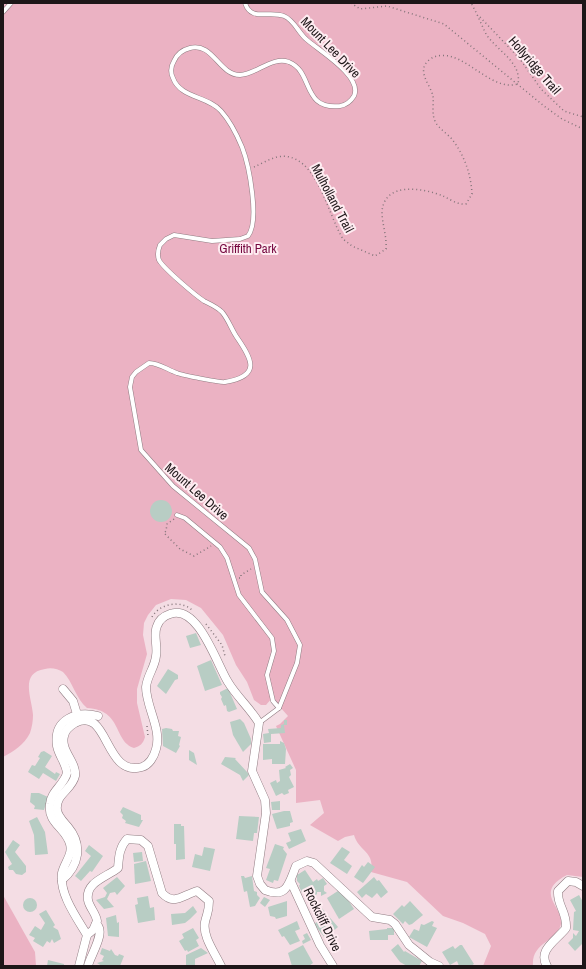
<svg xmlns="http://www.w3.org/2000/svg" width="586" height="969" font-family="'Archivo Narrow',sans-serif">
<style>
.green{fill:#ebb2c3}
.building{fill:#b8cdc4}
.lines{fill:none;stroke-linecap:round;stroke-linejoin:round}
.service-casing{stroke:#917d83;stroke-width:5}
.minor-casing{stroke:#917d83;stroke-width:9}
.path{stroke:#84757a;stroke-width:1.5;stroke-dasharray:1 3;stroke-linecap:butt}
.service{stroke:#fff;stroke-width:4}
.minor{stroke:#fff;stroke-width:8}
.labels{text-anchor:middle;stroke-width:4;stroke-linejoin:round;paint-order:stroke}
.street-label{font-size:13px;fill:#1d1618;stroke:#feecf1}
.park-label{font-size:13px;fill:#74063e;stroke:#feecf1}
</style>
<rect width="100%" height="100%" fill="#f4dde4"/>
<g class="green">
<path d="M3,3H583V877L567,875C532,893 565,908 561,924C557,942 531,942 533,966H483L491,946L485,934L463,923L443,916L407,882L371,872C375,851 359,852 354,835L345,837L338,841L310,825L324,813L320,800L296,803V770L276,726L280,724L288,716L272,698L266,705H261L254,700L247,682L236,665L223,635L201,608L186,600L171,599L156,605L148,615L144,623L143,635L147,654L137,689V703L145,737C143,744 140,746 134,748C113,741 123,710 87,708C76,699 73,682 63,672C58,669 51,667 45,669C19,673 32,698 33,715C33,721 32,727 30,733C24,745 14,751 3,757Z"/>
<polygon points="3,895 35,952 36,966 3,966"/>
</g>
<g class="building">
<circle cx="161" cy="511" r="11"/>
<polygon points="196,633 201,645 190,648 186,636"/>
<polygon points="211,660 222,685 205,691 197,666"/>
<polygon points="168,669 178,675 178,679 175,680 166,694 157,686"/>
<polygon points="228,688 237,709 229,712 227,711 226,705 224,706 221,699 222,697 220,694 220,692"/>
<polygon points="240,719 244,723 251,739 251,744 243,752 233,735 230,722"/>
<polygon points="284,720 287,720 287,725 284,725 285,733 271,734 271,742 264,743 263,734 269,733 268,729 281,728 281,725 284,724"/>
<polygon points="166,728 172,729 173,731 179,731 178,736 181,737 179,745 180,746 176,753 163,746 162,729"/>
<polygon points="280,741 284,743 286,749 285,764 272,764 272,759 263,760 263,744 280,744"/>
<polygon points="189,750 194,753 197,765 189,760"/>
<polygon points="44,751 52,756 45,767 55,774 56,772 60,774 56,781 43,773 39,779 28,772 32,765 35,766 40,758 38,757 41,752"/>
<polygon points="225,757 236,758 235,759 248,773 249,775 243,781 240,775 221,764"/>
<polygon points="290,764 293,768 290,770 291,775 289,777 294,787 288,790 289,793 284,795 282,793 276,796 270,783 276,780 277,783 280,781 279,770 286,768 285,767"/>
<polygon points="31,793 39,793 48,797 44,810 34,809 35,806 30,802"/>
<polygon points="280,801 280,810 272,810 271,802"/>
<polygon points="123,807 141,815 141,820 143,820 139,827 125,823 126,821 122,818 123,815 120,812"/>
<polygon points="284,811 290,811 293,822 290,823 290,826 277,829 272,814"/>
<polygon points="239,816 259,817 257,833 254,833 253,841 236,839"/>
<polygon points="37,817 45,832 48,854 35,855 34,835 29,821"/>
<polygon points="174,824 181,824 181,826 184,826 185,859 176,860 176,844 174,844"/>
<polygon points="301,829 306,841 289,849 286,843 291,841 288,833"/>
<polygon points="13,840 20,845 15,852 26,866 26,872 22,875 16,874 13,870 9,870 8,867 12,864 5,852"/>
<polygon points="275,844 284,847 283,849 287,854 278,881 274,880 273,883 266,880 270,869 266,868"/>
<polygon points="89,845 103,856 92,872 90,871 81,881 75,876 91,856 85,851"/>
<polygon points="204,847 215,849 210,871 192,867 195,854 202,856"/>
<polygon points="342,847 350,852 344,860 352,866 347,874 330,863"/>
<polygon points="142,852 143,861 134,862 133,853"/>
<polygon points="146,861 151,881 135,884 134,864"/>
<polygon points="368,862 375,867 363,883 354,877 362,865 364,867"/>
<polygon points="305,870 313,882 317,879 318,881 323,878 327,884 324,886 324,891 327,893 321,896 321,892 317,892 317,894 308,901 305,893 302,893 299,886 300,884 297,881 297,875"/>
<polygon points="241,876 244,876 245,878 252,876 254,891 257,892 257,895 260,898 255,906 250,907 247,891 244,892"/>
<polygon points="117,877 125,886 117,895 115,892 110,893 107,899 114,907 104,909 96,900 105,897 107,893 103,888"/>
<polygon points="374,877 377,881 379,880 388,892 381,898 377,893 372,898 366,894 362,898 357,892"/>
<polygon points="341,889 354,909 339,919 327,898"/>
<polygon points="579,895 583,902 583,943 575,951 568,943 573,938 573,933 576,936 579,931 573,930 574,912 576,911 570,900"/>
<polygon points="148,896 150,908 154,907 155,920 138,923 135,905 138,904 137,898"/>
<polygon points="264,897 270,900 265,907 260,903"/>
<circle cx="30" cy="905" r="7"/>
<polygon points="287,901 287,916 276,919 275,917 270,916 268,907"/>
<polygon points="410,901 423,915 412,924 409,925 405,921 403,924 393,914 402,905 404,907"/>
<polygon points="193,906 197,912 190,919 185,923 172,925 171,914 185,913"/>
<polygon points="320,906 338,927 325,938 314,924 320,920 313,911"/>
<polygon points="46,910 55,925 53,927 58,930 61,939 54,943 52,939 50,943 47,941 43,947 33,941 35,938 29,935 35,926 41,930 45,923 39,914"/>
<polygon points="116,915 117,923 119,922 119,937 108,936 106,918"/>
<polygon points="297,921 300,929 295,931 300,941 290,945 284,936 282,937 278,930"/>
<polygon points="432,921 434,922 432,926 437,928 427,947 409,937 414,929 419,931 421,924 424,925"/>
<polygon points="193,928 199,938 196,940 199,946 188,952 187,950 185,951 179,941 184,938 182,934"/>
<polygon points="387,928 394,928 394,935 388,935 388,940 370,940 369,931 387,929"/>
<polygon points="307,933 311,940 303,944 302,941 305,939 303,935"/>
<polygon points="398,944 404,952 405,951 422,961 419,966 407,966 400,962 391,950"/>
<polygon points="303,945 313,963 309,966 292,966 288,953"/>
<polygon points="460,945 462,945 474,964 471,966 459,966 457,961 450,965 442,952 453,946 455,949"/>
<polygon points="102,948 110,951 111,949 115,955 118,956 119,954 124,956 120,966 102,966 97,963 104,961 102,960 104,956 100,954"/>
<polygon points="201,948 208,953 195,959 195,966 183,966 186,965 186,955"/>
<polygon points="48,960 64,964 64,966 47,966"/>
</g>
<g class="lines">
<g class="service-casing">
<g id="service">
<path d="M245,3C251,22 269,10 284,16C294,20 298,32 306,39C318,50 363,76 354,96C351,101 346,105 340,106C301,110 314,72 289,62C272,56 257,74 240,75C219,75 213,42 190,48C182,50 177,54 174,61C171,66 170,72 173,78C180,98 208,96 221,111C230,121 237,135 242,147C249,165 260,221 248,236L240,239L212,241L174,235L166,239L160,245C158,250 157,255 159,260C163,268 195,295 204,301C210,304 217,307 222,312C228,319 231,328 236,336C252,359 262,376 225,382C221,383 182,375 177,373C168,370 159,363 149,363L136,372L132,377L130,387L141,450L173,486L249,548L255,559L262,592L287,620L300,645L297,663L279,708L259,723"/>
<polyline points="3,12 11,3"/>
<polyline points="177,515 185,518 220,547 227,558 239,595 272,638 274,651 267,675 273,701 279,708"/>
</g>
</g>
<g class="minor-casing">
<g id="minor">
<polyline points="63,689 73,701 77,714"/>
<path d="M62,880C79,866 83,845 68,827C64,822 58,817 57,810C55,794 72,790 75,776C77,762 60,751 64,736C65,730 70,726 75,723C109,705 104,778 142,767C149,765 154,757 156,749C162,729 146,707 146,687C147,676 155,667 156,656C158,646 153,635 157,626C159,620 164,616 170,614C198,603 217,665 228,682C237,697 250,708 259,723L252,771L265,800L266,813L257,876L260,884L265,890C287,899 289,883 296,866L307,861L314,863L372,917L390,920L395,924L409,945L430,962L439,966"/>
<polyline points="291,882 320,945 333,966"/>
<path d="M87,935L93,930L97,921C96,913 89,907 88,900C85,882 107,877 118,868C119,857 119,848 127,839L141,840L148,846L162,893C174,906 183,895 197,891L209,901C209,912 207,913 205,922C202,936 215,953 221,966"/>
<path d="M79,966L87,935C77,918 59,894 62,873C64,863 73,855 70,844C66,828 47,823 50,804C51,791 64,785 67,773C66,763 59,756 57,746C53,720 76,710 98,716"/>
<path d="M88,966C90,956 107,931 96,924"/>
<path d="M547,966C537,950 557,940 566,928C567,911 557,906 558,891L568,881L576,882L583,886"/>
</g>
</g>
<g class="path">
<polyline points="351,3 360,9 387,6 444,24 544,106 562,119 583,129"/>
<polyline points="480,17 520,59 541,89 564,111 583,117"/>
<path d="M254,167C261,164 269,159 277,157C316,149 327,214 343,239L352,246L375,256L386,249C387,236 382,224 382,212C384,181 423,188 443,196C450,199 457,205 466,204L472,194C471,174 464,154 451,138C446,133 439,128 436,123C431,115 434,104 433,96C430,84 416,71 429,60C435,55 442,55 449,56C472,61 494,91 518,84C522,62 497,51 486,34C481,24 477,13 471,3"/>
<polyline points="174,519 167,524 166,531 164,533 180,549 194,556 211,546"/>
<polyline points="239,578 241,578 241,575 251,569"/>
<path d="M152,617C160,603 181,600 192,610"/>
<polyline points="206,624 222,645 225,656"/>
<polyline points="147,726 148,736"/>
</g>
<use href="#service" class="service"/>
<use href="#minor" class="minor"/>
</g>
<g class="labels">
<g class="street-label">
<text transform="translate(331 47) rotate(46)" y="5">Mount Lee Drive</text>
<text transform="translate(535 65) rotate(49)" y="5">Hollyridge Trail</text>
<text transform="translate(333 198) rotate(62)" y="5">Mulholland Trail</text>
<text transform="translate(197 491) rotate(41)" y="5">Mount Lee Drive</text>
<text transform="translate(323 919) rotate(64)" y="5">Rockcliff Drive</text>
</g>
<g class="park-label">
<text x="248" y="253">Griffith Park</text>
</g>
</g>
<rect width="586" height="969" fill="none" stroke="#1d1618" stroke-width="8"/>
</svg>
